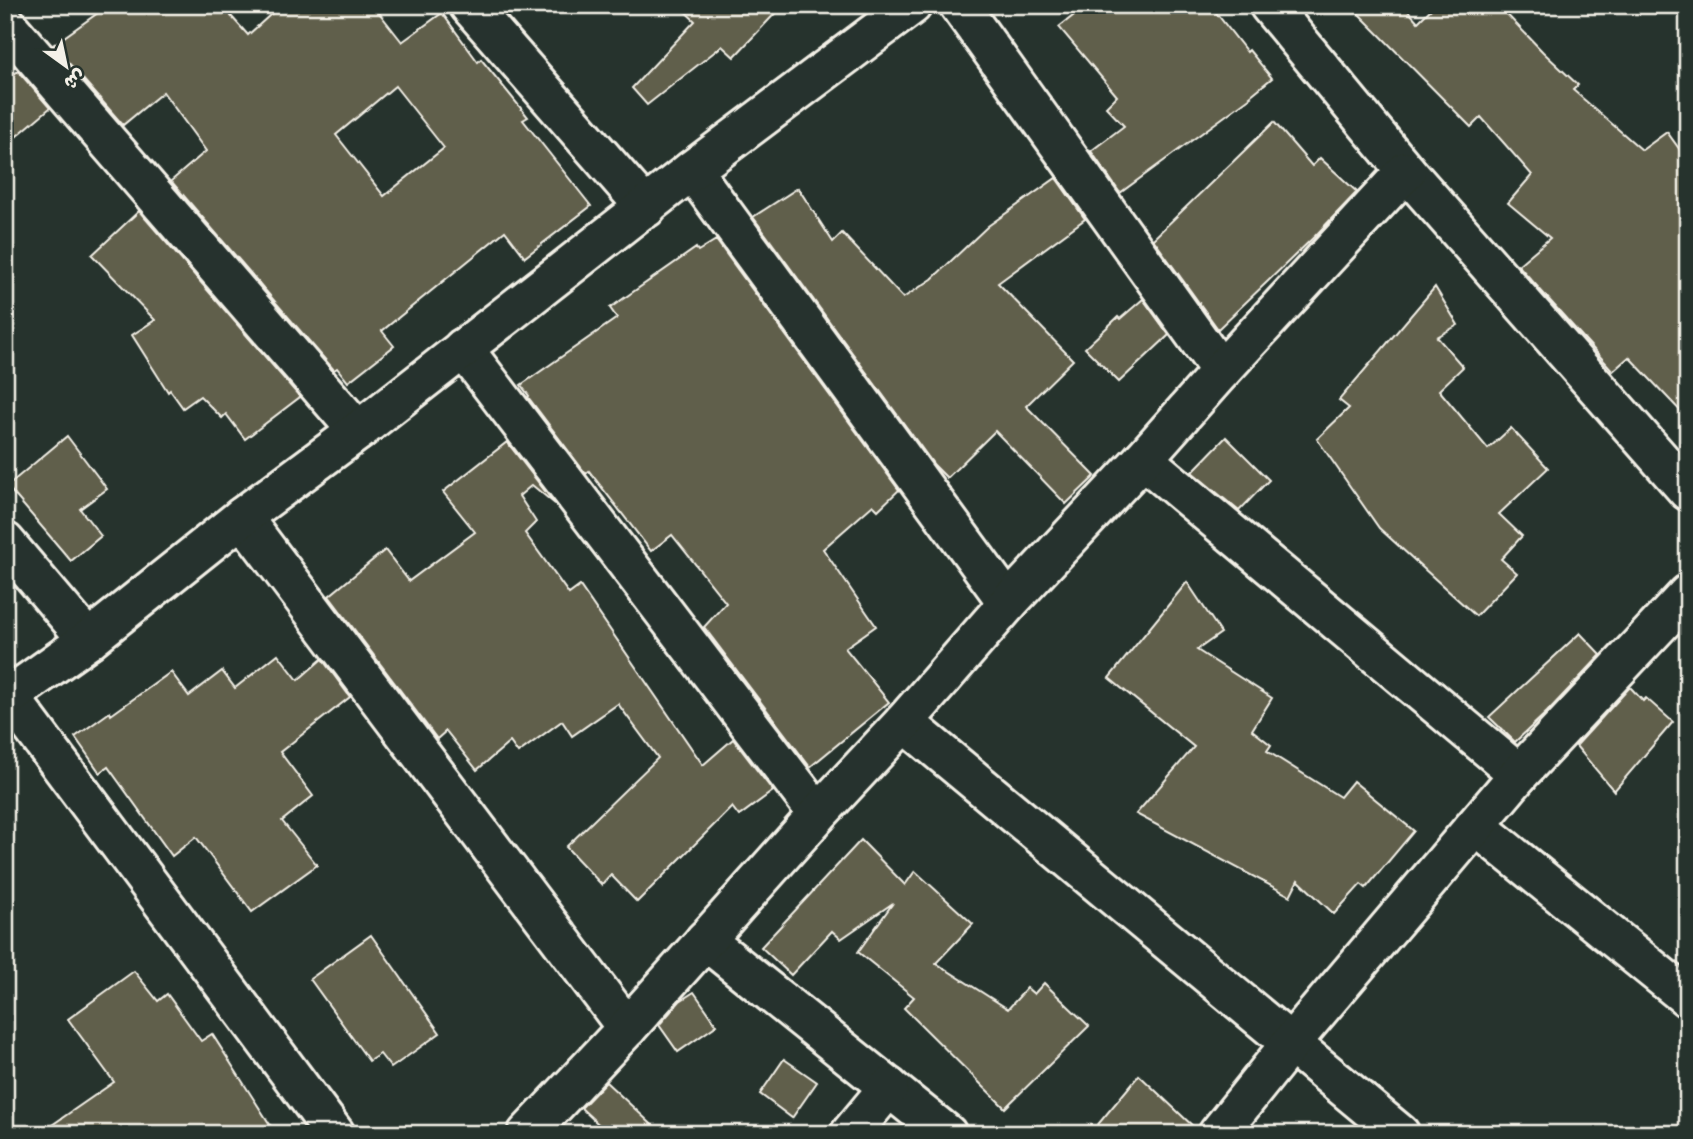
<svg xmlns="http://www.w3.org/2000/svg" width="1693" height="1139" font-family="Itim,'Playpen Sans Arabic',sans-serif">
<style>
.building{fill:#615e4b;stroke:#f4f1e8;stroke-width:2;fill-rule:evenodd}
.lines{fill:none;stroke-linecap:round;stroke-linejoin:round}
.minor-casing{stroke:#f4f1e8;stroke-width:44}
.minor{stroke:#26332d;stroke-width:38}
</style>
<rect width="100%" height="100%" fill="#26332d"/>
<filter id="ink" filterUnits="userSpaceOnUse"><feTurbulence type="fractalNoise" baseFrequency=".0143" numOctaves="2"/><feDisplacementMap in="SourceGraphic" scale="14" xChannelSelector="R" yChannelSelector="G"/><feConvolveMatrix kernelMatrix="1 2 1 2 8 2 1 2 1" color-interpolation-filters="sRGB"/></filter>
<g filter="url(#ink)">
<g class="building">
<path d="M109,5H231V16L248,35L281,5H373L402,42L442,13L478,62L481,59L528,117L523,120L591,206L525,257L505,231L382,331L394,346L348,382L337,368L334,370L171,181L206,151L163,92L123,125L53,45ZM395,86L444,148L384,196L336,135Z"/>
<polygon points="678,5 783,5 734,57 722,46 647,105 632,88 695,21"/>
<polygon points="1087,5 1210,5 1247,52 1249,50 1272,78 1250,96 1251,97 1120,193 1091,151 1124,126 1106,107 1117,96 1059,27"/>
<polygon points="1350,5 1403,5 1418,22 1435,5 1498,5 1543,52 1578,85 1573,90 1642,150 1667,132 1688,161 1688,419 1629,357 1613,371 1518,265 1550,238 1508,203 1532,175 1481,117 1471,127"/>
<polygon points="18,71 50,108 5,146 5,81"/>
<polygon points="1274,122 1312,166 1320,158 1357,192 1315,236 1218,329 1153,239"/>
<polygon points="1056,178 1085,219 998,283 1073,360 1026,406 1095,476 1066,504 995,431 947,478 934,465 753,217 798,188 833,242 842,233 903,298 932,279 988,226"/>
<polygon points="139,211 300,397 245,439 226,414 222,418 200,396 183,408 170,390 168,392 132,335 155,320 92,255"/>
<polygon points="716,240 899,490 878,510 873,505 823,549 876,626 845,648 889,702 810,767 704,627 726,603 672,535 651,551 589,471 586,474 528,397 529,396 521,385 617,318 610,308 696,248 698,251"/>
<polygon points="1435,287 1458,325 1437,337 1463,367 1439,390 1488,449 1511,428 1548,468 1499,514 1522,536 1501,559 1517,573 1476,616 1379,528 1317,439 1349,408 1339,400"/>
<polygon points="1143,299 1169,335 1119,382 1085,348 1118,317 1120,319"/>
<polygon points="67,436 107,489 80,509 101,536 71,561 7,486"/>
<polygon points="1226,437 1269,480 1239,511 1192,472"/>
<polygon points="507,442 555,504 532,485 519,496 536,522 525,533 569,594 580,586 703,765 733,739 773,791 739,816 732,807 637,902 611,875 602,885 566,847 658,758 618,704 572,736 562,721 518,753 510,742 477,770 446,731 437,739 329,596 385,550 409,581 475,532 443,492"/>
<polygon points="1187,582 1221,633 1197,650 1272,698 1252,730 1271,745 1267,751 1340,797 1353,781 1414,831 1366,888 1361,884 1334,914 1298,880 1290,896 1136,814 1194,747 1109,678"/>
<polygon points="1580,633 1601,655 1547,712 1515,742 1489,717"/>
<polygon points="278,654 298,680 322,659 350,697 280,752 313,796 282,821 317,865 252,912 196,837 172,856 108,767 100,773 75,737 110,712 111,715 171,672 189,696 222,671 235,688"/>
<polygon points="1630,687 1643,701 1646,698 1673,722 1614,791 1576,746"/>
<polygon points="861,840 905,885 915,871 973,924 936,963 1008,1009 1027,988 1034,994 1044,983 1089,1026 1005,1108 904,1008 914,997 858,952 893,903 841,939 832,931 791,975 761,947"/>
<polygon points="371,935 440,1033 391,1068 380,1054 369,1061 310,979"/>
<polygon points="134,971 158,1001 167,994 201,1041 212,1034 276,1134 39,1134 114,1082 68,1019"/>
<polygon points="694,992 717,1025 678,1052 659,1025 680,1001"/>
<polygon points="784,1059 817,1082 792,1118 760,1094"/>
<polygon points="1139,1075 1197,1130 1197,1134 1090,1134"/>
<polygon points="606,1082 662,1134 609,1134 581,1108"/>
</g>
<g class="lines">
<g class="minor-casing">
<g id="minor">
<polyline points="469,5 646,208"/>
<polyline points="959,5 1221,371"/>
<polyline points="1269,5 1406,171 1688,491"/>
<polyline points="5,23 358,431"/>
<polyline points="692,170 1008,603"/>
<polyline points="463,348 818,814"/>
<polyline points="1143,459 1519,774"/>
<polyline points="242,517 627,1028"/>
<polyline points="5,542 88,640"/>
<polyline points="9,696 335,1134"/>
<polyline points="5,699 88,640 242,517 358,431 692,170 912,5"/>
<polyline points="904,722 1400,1134"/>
<polyline points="1476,826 1688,998"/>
<polyline points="705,940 947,1134"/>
<polyline points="527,1134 627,1028 818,814 904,722 1008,603 1143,459 1221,371 1406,171"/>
<polyline points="850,1134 889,1087"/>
<polyline points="1218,1134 1291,1043 1519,774 1688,594"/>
</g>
</g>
<use href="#minor" class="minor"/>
</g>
</g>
<rect width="1693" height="1139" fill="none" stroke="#26332d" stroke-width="28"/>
<rect x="14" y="14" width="1665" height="1111" fill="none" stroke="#f4f1e8" stroke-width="2.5" filter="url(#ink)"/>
<g transform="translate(66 66) rotate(147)" stroke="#26332d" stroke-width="5" paint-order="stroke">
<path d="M0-5L12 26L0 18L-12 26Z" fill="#f4f1e8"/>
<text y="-10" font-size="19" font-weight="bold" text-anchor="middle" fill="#f4f1e8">ش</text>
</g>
</svg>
